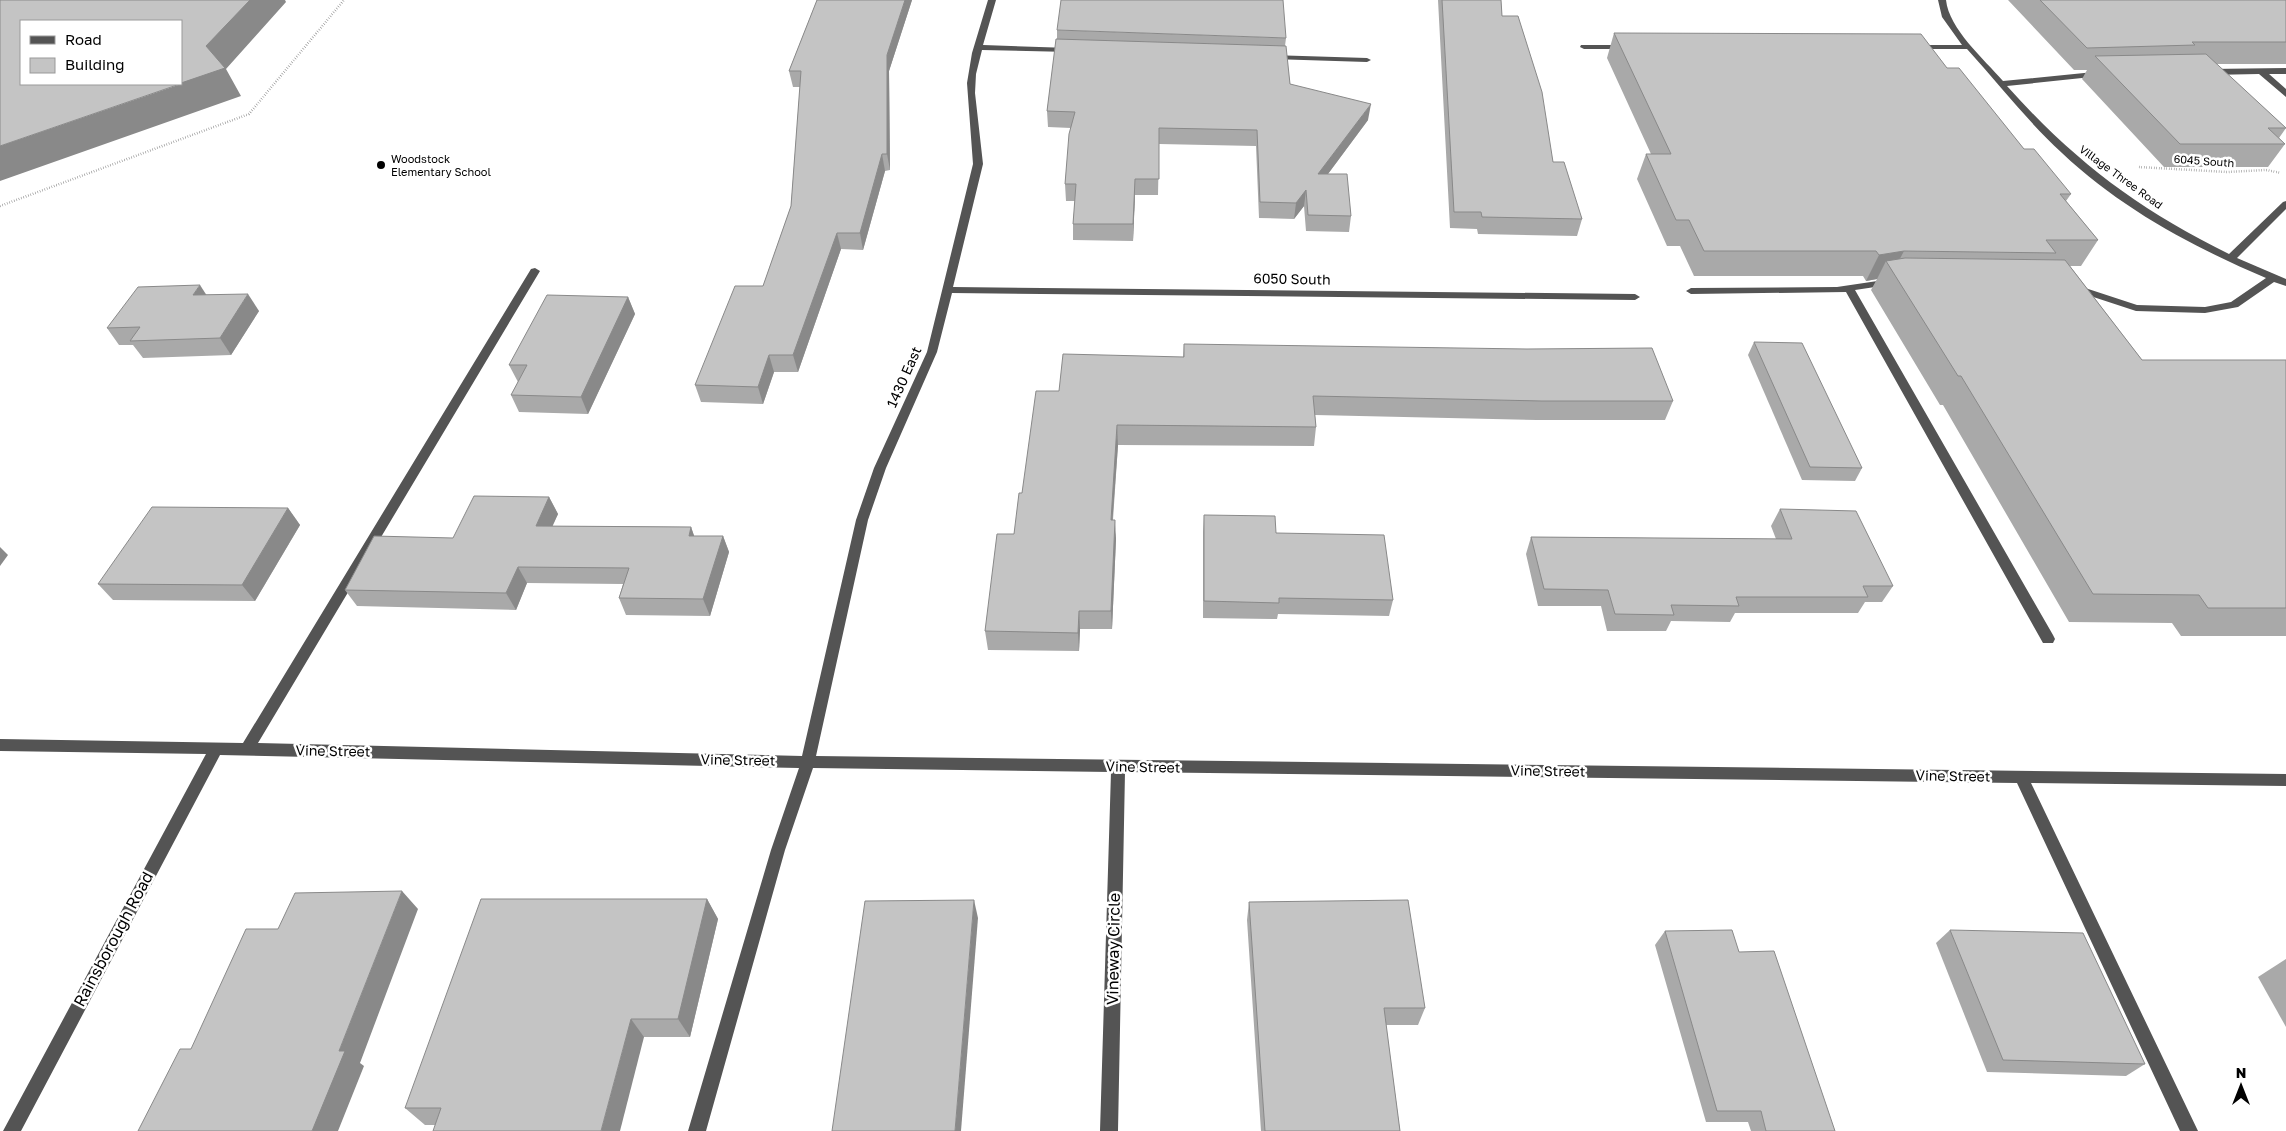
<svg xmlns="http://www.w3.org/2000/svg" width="2286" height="1131" font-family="'Golos Text',sans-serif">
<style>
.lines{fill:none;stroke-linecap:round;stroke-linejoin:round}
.path{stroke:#767676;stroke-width:2.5;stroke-dasharray:0.5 2;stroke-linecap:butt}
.minor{fill:#545454;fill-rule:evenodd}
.wall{fill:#a9a9a9}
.shaded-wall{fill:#898989}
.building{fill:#c4c4c4;stroke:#898989}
.poi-dot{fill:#000;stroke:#fff;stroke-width:2}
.labels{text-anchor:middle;stroke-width:5;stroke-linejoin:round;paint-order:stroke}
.far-poi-label{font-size:11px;fill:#000;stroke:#fff;text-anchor:start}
.far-street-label{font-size:11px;fill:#000;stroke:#fff}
.street-label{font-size:14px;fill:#000;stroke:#fff}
.near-street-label{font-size:16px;fill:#000;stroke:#fff}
</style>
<rect width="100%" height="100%" fill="#fff"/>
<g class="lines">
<g class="path">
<polyline points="2139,167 2227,172 2266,170 2281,173"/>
<polyline points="0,206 249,114 344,0"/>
</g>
<g class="minor">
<polygon points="988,0 996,0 983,45 1070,48 1074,50 1070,52 982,50 976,74 975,93 983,164 953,287 1635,294 1640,297 1635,300 952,293 937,352 886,468 868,520 816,756 2286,774 2286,786 2031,783 2198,1131 2180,1131 2017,783 1125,772 1118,1131 1100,1131 1111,772 813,768 785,850 706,1131 688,1131 771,850 799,768 220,755 21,1131 3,1131 206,754 0,751 0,739 243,743 531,269 535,268 540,271 258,743 802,756 856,520 874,468 927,352 973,164 967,83 972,53"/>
<path d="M1938,0H1946C1949,29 1984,59 2003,81L2104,71L2105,73L2101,76L2007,86C2075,162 2138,209 2229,254L2283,202L2286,201V209L2237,258L2286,279V286L2274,282L2238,307L2205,313L2136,311L2069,289L2068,287L2073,284L2137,305L2205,307L2231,302L2266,278C2193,247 2120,208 2062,153C2027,121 1999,84 1967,49H1911L1910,47L1914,45H1962L1942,17Z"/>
<polygon points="1581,45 1626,45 1630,47 1626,49 1584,49 1580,47"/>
<polygon points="1269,55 1367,58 1371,60 1367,62 1272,59 1269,59"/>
<polygon points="2286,68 2286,74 2269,74 2286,89 2286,97 2259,74 2209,75 2205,72 2209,69"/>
<polygon points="1891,279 1895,280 1895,284 1855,290 2053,635 2055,639 2053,643 2043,643 1846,292 1691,294 1686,291 1691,288 1837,287"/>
</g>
</g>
<g class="wall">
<polygon points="817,0 912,0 889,71 890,170 885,171 863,250 841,249 798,372 774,372 763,404 701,402 695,385 763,286 791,206 800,87 793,87 789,71"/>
<polygon points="1438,0 1501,0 1502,16 1553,162 1582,219 1577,236 1478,234 1477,229 1450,228"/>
<polygon points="2008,0 2286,0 2286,64 2216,64 2286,128 2279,138 2285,144 2268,167 2164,167 2082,79 2087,70 2074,70"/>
<polygon points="1057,30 1286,38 1285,46 1290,84 1368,120 1328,174 1351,216 1349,232 1306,231 1304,206 1294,219 1259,218 1256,146 1159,144 1158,195 1135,195 1133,241 1073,240 1073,224 1075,201 1066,201 1065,184 1071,128 1048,127 1047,111 1057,39"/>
<polygon points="1614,33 1947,68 2024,149 2071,194 2066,201 2098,240 2081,266 2070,266 2142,360 2286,360 2286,636 2181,636 2172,623 2069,622 1943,405 1940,405 1871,290 1877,279 1866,281 1863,276 1694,276 1680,246 1667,246 1637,179 1646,154 1651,154 1607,58"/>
<polygon points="207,295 259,311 231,355 143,358 133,345 119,345 107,328"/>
<polygon points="628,297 635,314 588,414 519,412 511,395 518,382 509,365"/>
<polygon points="1754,342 1862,468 1855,481 1802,480 1748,355"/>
<polygon points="1184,344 1673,401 1665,420 1537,420 1315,415 1316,427 1314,446 1118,445 1113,520 1116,539 1112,629 1080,629 1079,651 988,650 985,631 1014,534 1022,493 1059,391 1183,357"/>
<polygon points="549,497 558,514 552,526 691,527 694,536 723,536 729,552 710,616 626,615 619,598 623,584 527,583 516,610 357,606 345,590 453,538"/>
<polygon points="288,508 300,525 255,601 113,600 98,584"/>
<polygon points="1780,509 1893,586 1882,602 1865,602 1858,613 1735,613 1730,622 1671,621 1666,631 1607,631 1601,606 1538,606 1526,554 1531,537 1776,539 1771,526"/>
<polygon points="1204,515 1276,533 1393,600 1389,616 1278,614 1277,619 1203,618 1203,532"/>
<polygon points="707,899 718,919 690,1037 644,1037 435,1125 425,1125 405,1108"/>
<polygon points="1249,902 1425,1008 1418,1025 1386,1025 1400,1131 1261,1131 1247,920"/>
<polygon points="1950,930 2145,1064 2126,1076 1987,1072 1936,943"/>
<polygon points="1665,931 1739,952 1835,1131 1751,1131 1748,1122 1706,1122 1655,945"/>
<polygon points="2286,959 2286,1027 2258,977"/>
</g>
<g class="shaded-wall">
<polygon points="247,0 285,0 286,2 226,69 241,96 0,181 0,146 181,84 206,46"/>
<polygon points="905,0 912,0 889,71 890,170 887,154 887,55"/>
<polygon points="1371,104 1368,120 1316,190 1318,174"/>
<polygon points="882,154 885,171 863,250 860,233"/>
<polygon points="1135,179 1135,195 1133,241 1133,224"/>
<polygon points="1306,190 1304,206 1294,219 1296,203"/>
<polygon points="837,233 841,249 798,372 793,355"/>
<polygon points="1904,251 1893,272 1886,261 1877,279 1866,281 1879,255"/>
<polygon points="200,285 211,302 193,295"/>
<polygon points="248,294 259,311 231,355 220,338"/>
<polygon points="628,297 635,314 588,414 581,397"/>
<polygon points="769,355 774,372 763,404 758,387"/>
<polygon points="1117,425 1118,445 1111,539 1111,520"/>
<polygon points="549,497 558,514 545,543 536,526"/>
<polygon points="288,508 300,525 255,601 242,585"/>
<polygon points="1115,520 1116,539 1112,629 1111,611"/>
<polygon points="691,527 697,544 689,536"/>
<polygon points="723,536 729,552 710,616 703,599"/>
<polygon points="0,547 8,555 0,566"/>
<polygon points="518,567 527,583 516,610 506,593"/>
<polygon points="1079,611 1080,629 1079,651 1078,633"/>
<polygon points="402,891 418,909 360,1063 364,1066 338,1131 312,1131 339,1051"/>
<polygon points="707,899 718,919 690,1037 678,1019"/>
<polygon points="974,900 978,918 961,1131 955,1131"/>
<polygon points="631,1019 644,1037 620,1131 601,1131"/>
</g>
<g class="building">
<polygon points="0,0 250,0 206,46 225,68 181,83 181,21 21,21 21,84 180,84 0,146"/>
<polygon points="817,0 905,0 887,55 887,154 882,154 860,233 837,233 793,355 769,355 758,387 695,385 735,286 763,286 791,206 801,71 789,71"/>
<polygon points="1061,0 1283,0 1286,38 1057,30"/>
<polygon points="1442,0 1501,0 1502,16 1518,16 1542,92 1553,162 1564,162 1582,219 1482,217 1481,212 1454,212"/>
<polygon points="2040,0 2286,0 2286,42 2192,42 2195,45 2087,48"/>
<polygon points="1614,33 1921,34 1947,68 1959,68 2024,149 2034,149 2071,194 2060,194 2098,240 2046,240 2056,253 1904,251 1879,255 1876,251 1704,251 1689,220 1676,220 1646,154 1671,154"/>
<polygon points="1056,39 1286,46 1290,84 1371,104 1318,174 1347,174 1351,216 1308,215 1306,190 1296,203 1260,202 1257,130 1159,128 1159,179 1135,179 1133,224 1073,224 1076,184 1065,184 1069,134 1075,112 1047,111"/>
<polygon points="2206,54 2286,128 2268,128 2285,144 2180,144 2095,56"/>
<polygon points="1905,258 2065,260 2142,360 2286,360 2286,608 2208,608 2199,595 2093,594 1961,376 1958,376 1886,261"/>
<polygon points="200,285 193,295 248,294 220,338 130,341 140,327 107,328 138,287"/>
<polygon points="547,295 628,297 581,397 511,395 527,365 509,365"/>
<polygon points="1754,342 1802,343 1862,468 1810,467"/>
<polygon points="1184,344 1527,349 1652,348 1673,401 1542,401 1313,396 1316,427 1117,425 1111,520 1115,520 1111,611 1079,611 1078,633 985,631 997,534 1014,534 1019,493 1022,493 1036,391 1059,391 1063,354 1184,357"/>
<polygon points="474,496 549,497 536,526 691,527 689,536 723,536 703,599 619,598 629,568 518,567 506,593 345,590 374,536 453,538"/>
<polygon points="152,507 288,508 242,585 98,584"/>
<polygon points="1780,509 1856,511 1893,586 1863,586 1868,597 1736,597 1739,606 1671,605 1674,615 1615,614 1608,590 1544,589 1531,537 1792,539"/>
<polygon points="1204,515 1275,516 1276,533 1384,535 1393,600 1279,598 1279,603 1204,601"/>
<polygon points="402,891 339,1051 345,1051 312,1131 138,1131 180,1049 191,1049 246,929 278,929 295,893"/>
<polygon points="481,899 707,899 678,1019 631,1019 601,1131 433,1131 441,1108 405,1108"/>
<polygon points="974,900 955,1131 832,1131 865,901"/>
<polygon points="1408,900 1425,1008 1384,1008 1400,1131 1265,1131 1249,902"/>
<polygon points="1732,930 1739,952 1774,951 1835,1131 1766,1131 1761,1111 1717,1111 1665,931"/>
<polygon points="1950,930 2083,933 2145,1064 2003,1060"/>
</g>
<circle class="poi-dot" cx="381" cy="165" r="5"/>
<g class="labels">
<g class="far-poi-label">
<text x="391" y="163">Woodstock<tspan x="391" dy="13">Elementary School</tspan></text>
</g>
<g class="far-street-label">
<text transform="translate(2204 161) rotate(4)" y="4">6045 South</text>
<text transform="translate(2121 177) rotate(36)" y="4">Village Three Road</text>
</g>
<g class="street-label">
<text transform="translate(1292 279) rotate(1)" y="5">6050 South</text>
<text transform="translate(904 377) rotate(-66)" y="5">1430 East</text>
<text transform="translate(333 751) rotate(1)" y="5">Vine Street</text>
<text transform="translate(738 760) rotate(1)" y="5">Vine Street</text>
<text transform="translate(1143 767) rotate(1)" y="5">Vine Street</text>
<text transform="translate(1548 771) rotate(1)" y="5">Vine Street</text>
<text transform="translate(1953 776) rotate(1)" y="5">Vine Street</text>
</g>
<g class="near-street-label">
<text transform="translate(113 939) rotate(-62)" y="6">Rainsborough Road</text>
<text transform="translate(1113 949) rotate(-89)" y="6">Vineway Circle</text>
</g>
</g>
<rect x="20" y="20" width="162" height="65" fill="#ffffff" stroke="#999999"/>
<rect x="30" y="36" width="25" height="8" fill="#545454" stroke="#999999"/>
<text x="65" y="45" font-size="15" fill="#000000">Road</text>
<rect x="30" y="58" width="25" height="15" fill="#c4c4c4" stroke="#999999"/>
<text x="65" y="70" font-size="15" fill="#000000">Building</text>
<g transform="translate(2241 1086)" stroke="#ffffff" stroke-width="4" paint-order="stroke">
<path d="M0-4L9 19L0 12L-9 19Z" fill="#000000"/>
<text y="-8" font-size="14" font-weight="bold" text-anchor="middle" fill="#000000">N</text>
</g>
</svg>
